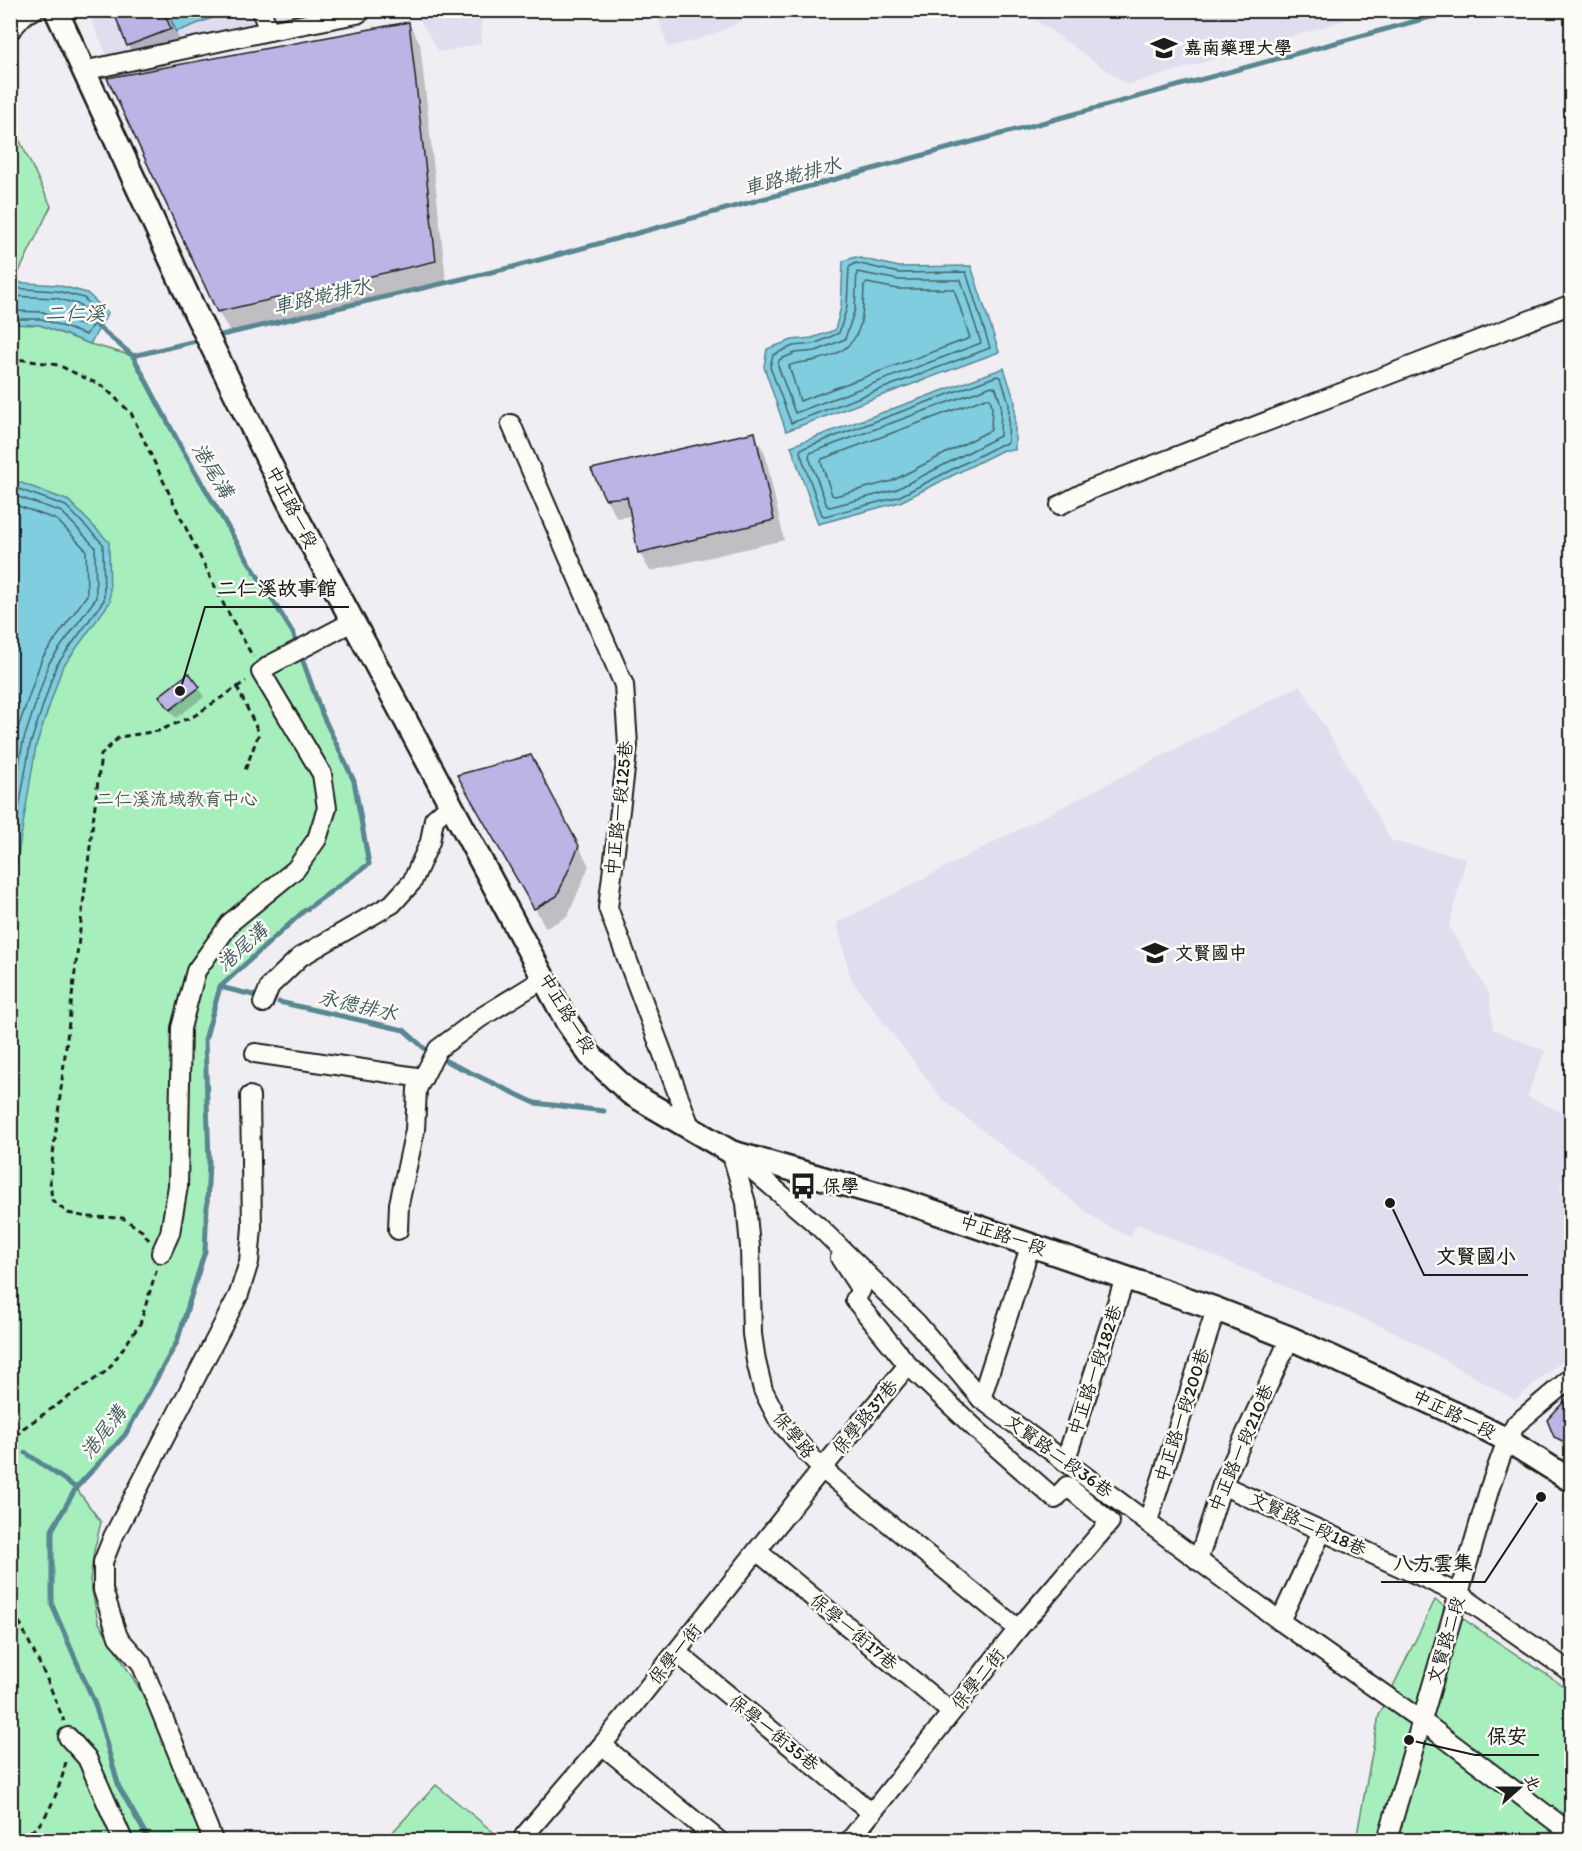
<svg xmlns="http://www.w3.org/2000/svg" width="1582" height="1851" font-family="Itim,'LXGW WenKai TC',sans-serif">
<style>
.built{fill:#e0ddef}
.green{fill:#a6efbd;stroke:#61866c;stroke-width:1.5}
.water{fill:#80cddf;stroke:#588691;stroke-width:1.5}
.shadow{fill:#0003}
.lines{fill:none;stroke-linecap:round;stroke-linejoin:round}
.shore{stroke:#44636a;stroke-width:1.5}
.stream{stroke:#588691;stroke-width:5}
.building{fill:#bcb4e5;stroke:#1c1c1c;stroke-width:1.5}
.minor-casing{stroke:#1c1c1c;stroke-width:22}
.major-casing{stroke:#1c1c1c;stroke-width:27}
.path{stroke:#1c1c1c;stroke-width:3;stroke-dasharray:6 4.5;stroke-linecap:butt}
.minor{stroke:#fdfcf7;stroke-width:18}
.major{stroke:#fdfcf7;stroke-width:22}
.labels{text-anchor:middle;stroke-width:5;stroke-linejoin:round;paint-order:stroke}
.poi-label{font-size:18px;font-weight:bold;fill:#1c1c1c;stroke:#fdfcf7;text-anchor:start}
.street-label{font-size:18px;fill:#1c1c1c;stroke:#fdfcf7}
.park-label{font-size:18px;fill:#455b4c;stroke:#fdfcf7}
.water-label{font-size:20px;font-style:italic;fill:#3f5a60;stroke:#fdfcf7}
.leader{fill:none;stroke:#1c1c1c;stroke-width:2}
.callout-dot{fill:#1c1c1c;stroke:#fdfcf7;stroke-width:2}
.callout-label{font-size:20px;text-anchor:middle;font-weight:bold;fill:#1c1c1c;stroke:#fdfcf7;stroke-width:5;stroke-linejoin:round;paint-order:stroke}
</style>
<rect width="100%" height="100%" fill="#f0eef3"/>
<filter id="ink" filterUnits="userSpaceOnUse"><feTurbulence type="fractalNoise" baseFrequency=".0167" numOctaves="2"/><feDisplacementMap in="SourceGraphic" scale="12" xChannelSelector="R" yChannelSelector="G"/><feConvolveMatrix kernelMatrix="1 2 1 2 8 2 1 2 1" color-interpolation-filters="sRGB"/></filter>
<g filter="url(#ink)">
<g class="built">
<polygon points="87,11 484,11 482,11 481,44 439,52 420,20 361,15 113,69"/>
<polygon points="656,11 656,10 756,11 733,26 697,40 668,47"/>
<polygon points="1023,11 1377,11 1128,85"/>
<polygon points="1300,685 1392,841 1466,858 1449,927 1489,993 1493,1029 1545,1051 1527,1096 1571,1117 1571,1141 1560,1190 1571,1217 1571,1354 1515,1400 1393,1331 1137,1224 1130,1237 1100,1222 942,1099 851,979 837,923"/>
</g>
<g class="green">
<polygon points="10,138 20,141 51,206 14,282 11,282"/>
<polygon points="11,324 40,325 90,344 133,356 182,449 236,541 293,633 322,714 354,781 369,864 304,912 220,987 205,1040 209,1161 205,1251 177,1342 125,1435 76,1488 101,1522 94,1551 90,1580 98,1621 148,1703 204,1840 11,1840"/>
<polygon points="1435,1600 1571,1691 1571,1840 1356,1840 1379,1715"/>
<polygon points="436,1785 503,1840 396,1840 388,1837"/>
</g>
<g class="water">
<polygon points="168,11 230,11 176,32"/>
<polygon points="855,257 899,267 971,266 999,352 786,431 764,367 767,349 792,340 812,338 835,330 841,307 843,261"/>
<polygon points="11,282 58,285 87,293 108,313 90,344 40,325 11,324"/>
<polygon points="1004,368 1015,402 1015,450 1003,450 900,502 818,524 791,446"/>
<polygon points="11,479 69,501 109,542 110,602 62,668 36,746 11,897"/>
</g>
<g class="shadow">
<polygon points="115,10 168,10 186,58 161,68 409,24 420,43 446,280 230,331 218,312 144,73 128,45"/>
<polygon points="754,434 765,453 784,540 650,571 639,552 632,516 617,518 606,499"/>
<polygon points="199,688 204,697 176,718 166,705"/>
<polygon points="460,776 542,776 589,866 568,916 546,928"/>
<polygon points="1572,1396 1572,1451 1562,1446 1549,1420"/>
</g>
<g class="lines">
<g class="shore">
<polygon points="856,263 899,273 966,272 990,348 791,423 770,367 773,355 793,346 814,344 839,333 847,307 849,267"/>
<polygon points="857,272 899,280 961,280 981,343 795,413 778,366 779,360 795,353 816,351 845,339 855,309"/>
<path d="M867,283L898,289H954L970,338L800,401L789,366C798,361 806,363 816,360C861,351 863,326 864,285Z"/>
<polyline points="10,288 57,291 84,298 99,315 86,335 42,319 10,319"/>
<polyline points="10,296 56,298 80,305 90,316 85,325 83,326 43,312 10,311"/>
<polygon points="997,376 1001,378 1009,403 1008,443 1000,445 898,497 825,516 822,515 800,452 801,449"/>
<polygon points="992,386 996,388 1001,405 1000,436 895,490 830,507 827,506 809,457 810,453"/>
<polygon points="986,398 990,399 992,406 991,430 892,481 835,496 832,495 821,462 822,459"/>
<polyline points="10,486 66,506 103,544 104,600 56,666 30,745 10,860"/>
<polyline points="10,494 62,512 95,547 96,598 49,663 23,742 10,815"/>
<polyline points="10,503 57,520 86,550 87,595 42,658 14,740 10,760"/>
</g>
<g class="stream">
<polyline points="95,324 133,356 182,449 236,541 293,633 322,714 354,781 369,864 304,911 220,987 205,1040 209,1161 205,1251 177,1342 125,1435 76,1488 52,1530 52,1605 95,1704 119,1787 149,1840"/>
<polyline points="213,337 513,267 1456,10"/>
<polyline points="133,356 204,339"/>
<polyline points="220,987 257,996"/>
<polyline points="279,1002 404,1030 424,1048"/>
<polyline points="446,1061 535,1103 604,1111"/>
<polyline points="26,1453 76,1488"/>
</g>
</g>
<g class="building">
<polygon points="113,10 163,10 171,29 127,46"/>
<polygon points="409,22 436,261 217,312 107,78"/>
<polygon points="755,432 774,520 638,553 627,497 605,499 591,469"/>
<polygon points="189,673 200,687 170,710 159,696"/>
<polygon points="531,755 579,846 557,896 534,909 457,775"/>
<polygon points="1571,1394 1572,1440 1567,1443 1554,1437 1547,1420"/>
</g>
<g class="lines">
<g class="minor-casing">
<g id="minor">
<polyline points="261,10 269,31"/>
<polyline points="10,31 25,14 34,10"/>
<polyline points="83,71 269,31 357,14 363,10"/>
<polyline points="511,424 624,685 628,745 608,908 691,1129"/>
<polyline points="1060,505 1089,490 1572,304"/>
<polyline points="263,1003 270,986 300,957 392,904 412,882 430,842 434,819 451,804"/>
<polyline points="255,1053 423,1078"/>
<polyline points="731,1152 746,1203 750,1247 752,1334 756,1361 763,1390 779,1421 822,1469 1018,1629"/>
<polyline points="735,1155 817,1225 917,1323 981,1399 1280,1621 1422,1721 1572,1834"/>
<polyline points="398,1230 399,1204 415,1130 417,1089 438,1049 480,1018 545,978"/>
<polyline points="161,1253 170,1233 178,1186 181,1028 196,971 231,922 296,869 317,839 327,808 322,774 261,672 270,665 352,622"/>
<polyline points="840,1258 861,1290 855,1300 908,1365 978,1431 1055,1499 1067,1486 1110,1522 1018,1629 850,1840"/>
<polyline points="981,1399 1031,1244"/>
<polyline points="1065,1462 1125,1278"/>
<polyline points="1222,1485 1459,1594 1572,1673"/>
<polyline points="1148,1521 1216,1309"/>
<polyline points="757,1551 951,1712"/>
<polyline points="1198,1561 1222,1485 1290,1338"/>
<polyline points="1280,1621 1322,1531"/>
<polyline points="676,1652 872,1813"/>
<polyline points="68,1737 87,1758 123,1840"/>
<polyline points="602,1745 718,1840"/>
<polyline points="213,1840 141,1663 118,1637 103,1590 103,1562 113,1537 239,1294 249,1262 252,1227 250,1096"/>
<polyline points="529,1840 524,1836 602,1745 822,1469 908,1365"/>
<polyline points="1387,1840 1490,1487 1507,1440 1516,1424 1572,1377"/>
</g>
</g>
<g class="major-casing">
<polyline id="major" points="56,10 196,314 290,504 567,1022 590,1055 630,1093 731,1152 903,1201 1216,1309 1290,1338 1462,1417 1507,1440 1572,1481"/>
</g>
<g class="path">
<polyline points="10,358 58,365 104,387 131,413 179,514 224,605 253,657"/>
<polyline points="237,687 259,733 244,773"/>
<polyline points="149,1240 142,1231 123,1218 87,1217 68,1213 52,1200 50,1180 101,755 119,737 158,731 194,716 246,681"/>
<polyline points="10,1445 22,1429 108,1370 140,1324 157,1268"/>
<polyline points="10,1603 46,1677 64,1721"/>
<path d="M10,1833L14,1835C19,1833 28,1833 33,1830C48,1821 64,1777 66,1760"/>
</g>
<use href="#minor" class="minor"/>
<use href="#major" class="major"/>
</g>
</g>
<defs>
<g id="university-bare" transform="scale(2.07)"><path d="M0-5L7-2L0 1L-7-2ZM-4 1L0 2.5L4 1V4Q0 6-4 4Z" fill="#1c1c1c" stroke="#fdfcf7" stroke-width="2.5" paint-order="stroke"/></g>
<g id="school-bare" transform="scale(2.07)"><path d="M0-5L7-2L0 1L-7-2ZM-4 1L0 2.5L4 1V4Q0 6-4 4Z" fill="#1c1c1c" stroke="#fdfcf7" stroke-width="2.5" paint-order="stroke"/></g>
<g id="bus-bare" transform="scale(2.07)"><path d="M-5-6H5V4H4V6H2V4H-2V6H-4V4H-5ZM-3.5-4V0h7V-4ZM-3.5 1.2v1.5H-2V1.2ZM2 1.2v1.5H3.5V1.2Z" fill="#1c1c1c" stroke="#fdfcf7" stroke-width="2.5" paint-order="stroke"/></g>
</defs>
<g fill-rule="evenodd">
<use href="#university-bare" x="1164" y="48"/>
<use href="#school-bare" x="1155" y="953"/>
<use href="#bus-bare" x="803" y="1186"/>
</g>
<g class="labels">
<g class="poi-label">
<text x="1184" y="54">嘉南藥理大學</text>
<text x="1175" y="959">文賢國中</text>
<text x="823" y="1192">保學</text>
</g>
<g class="street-label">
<text transform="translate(292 507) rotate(63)" y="6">中正路一段</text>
<text transform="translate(619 808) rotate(-84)" y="6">中正路一段125巷</text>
<text transform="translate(567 1013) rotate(59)" y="6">中正路一段</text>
<text transform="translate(1003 1235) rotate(19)" y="6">中正路一段</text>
<text transform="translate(1095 1370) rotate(-72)" y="6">中正路一段182巷</text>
<text transform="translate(1454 1414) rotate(26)" y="6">中正路一段</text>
<text transform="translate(1182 1415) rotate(-72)" y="6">中正路一段200巷</text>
<text transform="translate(865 1417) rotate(-50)" y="6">保學路37巷</text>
<text transform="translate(794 1435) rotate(51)" y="6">保學路</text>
<text transform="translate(1241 1448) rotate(-67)" y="6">中正路一段210巷</text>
<text transform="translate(1059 1456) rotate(36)" y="6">文賢路二段36巷</text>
<text transform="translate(1308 1524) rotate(25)" y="6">文賢路二段18巷</text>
<text transform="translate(854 1632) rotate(40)" y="6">保學一街17巷</text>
<text transform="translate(1446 1640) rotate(-74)" y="6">文賢路二段</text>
<text transform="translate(675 1654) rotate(-51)" y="6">保學一街</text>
<text transform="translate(978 1679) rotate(-51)" y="6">保學二街</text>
<text transform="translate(774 1733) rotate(39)" y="6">保學一街35巷</text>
</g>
<g class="park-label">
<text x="177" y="805">二仁溪流域教育中心</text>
</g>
<g class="water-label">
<text transform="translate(792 176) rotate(-15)" y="7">車路墘排水</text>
<text transform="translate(322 296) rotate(-13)" y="7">車路墘排水</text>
<text x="75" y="320">二仁溪</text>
<text transform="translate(213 470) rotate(59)" y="7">港尾溝</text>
<text transform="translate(242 947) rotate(-42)" y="7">港尾溝</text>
<text transform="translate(358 1005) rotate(13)" y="7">永德排水</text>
<text transform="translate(103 1432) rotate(-52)" y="7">港尾溝</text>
</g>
</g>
<path class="leader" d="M180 691L205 607H349M1390 1203L1424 1275H1528M1541 1497L1485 1582H1381M1409 1740L1475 1755H1539"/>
<g class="callout-dot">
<circle cx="180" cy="691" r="6"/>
<circle cx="1390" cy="1203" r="6"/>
<circle cx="1541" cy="1497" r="6"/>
<circle cx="1409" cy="1740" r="6"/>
</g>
<g class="callout-label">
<text x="277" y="595">二仁溪故事館</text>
<text x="1476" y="1263">文賢國小</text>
<text x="1433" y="1570">八方雲集</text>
<text x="1507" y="1743">保安</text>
</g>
<rect width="1582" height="1851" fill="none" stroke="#fdfcf7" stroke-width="36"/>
<rect x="18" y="18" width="1546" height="1815" fill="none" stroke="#1c1c1c" stroke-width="2" filter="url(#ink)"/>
<g transform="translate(1519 1788) rotate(69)" stroke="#fdfcf7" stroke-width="4.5" paint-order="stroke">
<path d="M0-4.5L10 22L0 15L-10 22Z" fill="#1c1c1c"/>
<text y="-9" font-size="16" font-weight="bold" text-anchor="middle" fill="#1c1c1c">北</text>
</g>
</svg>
